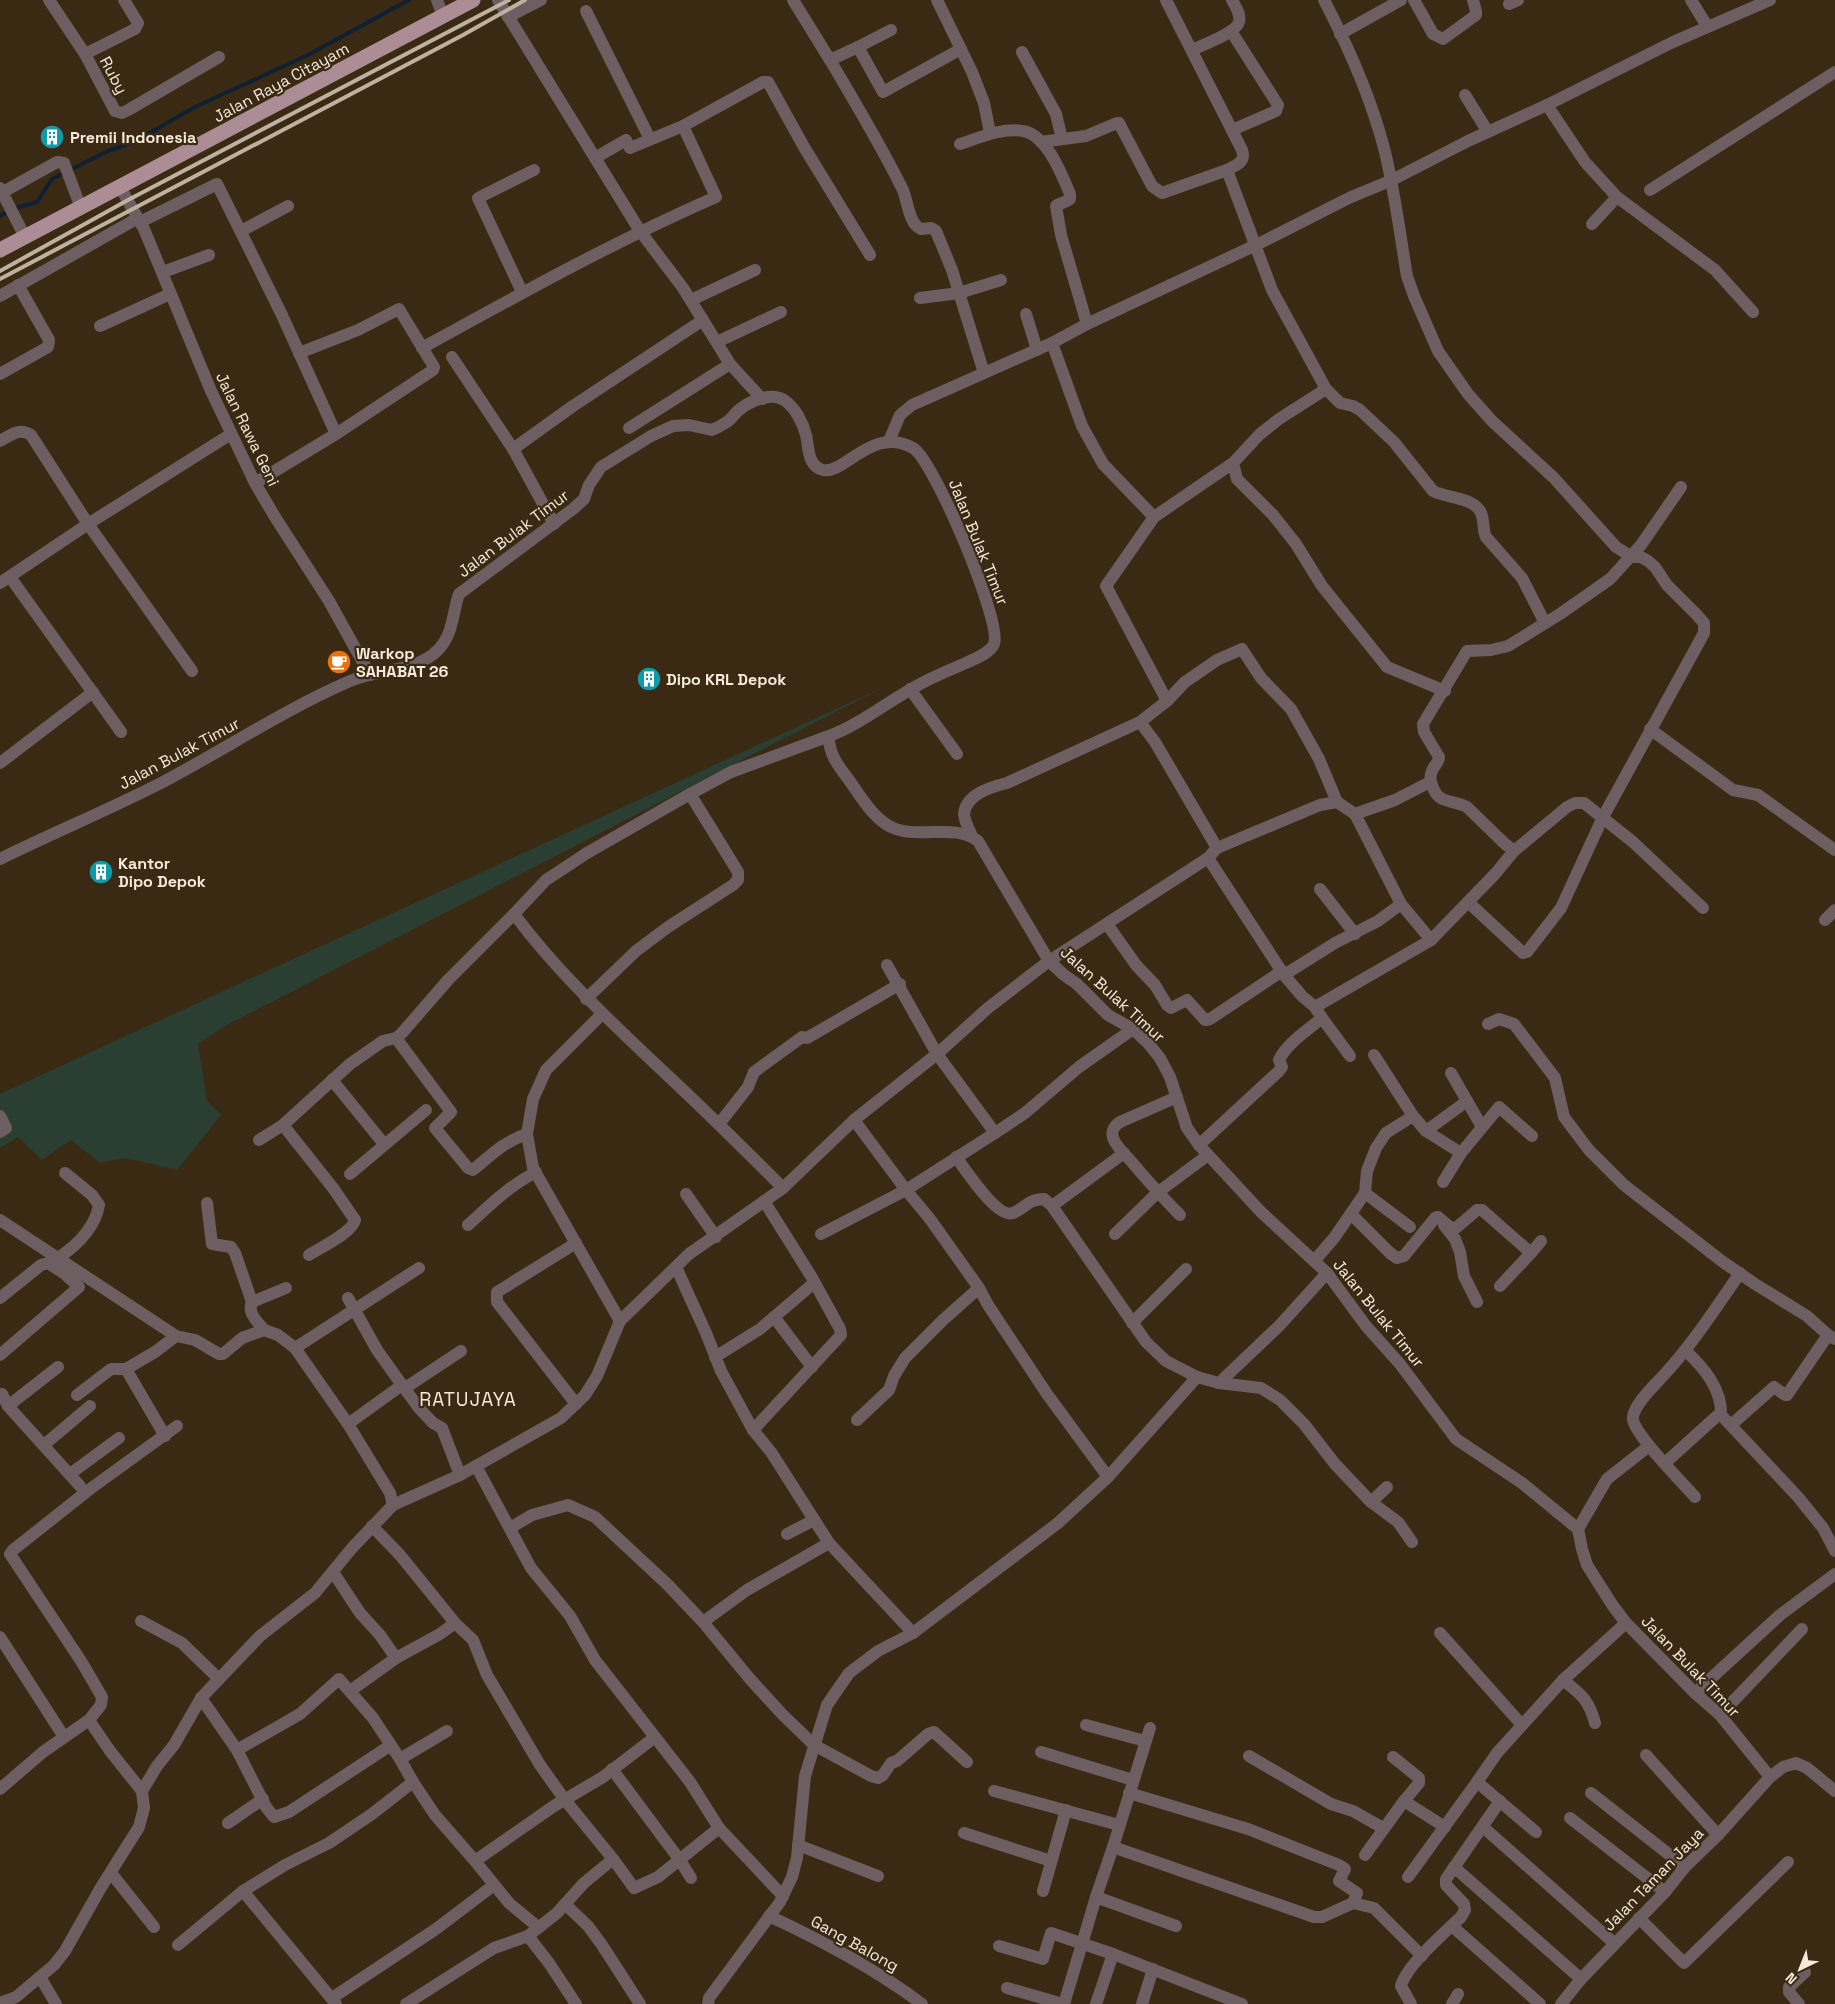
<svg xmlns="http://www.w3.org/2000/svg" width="1835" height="2004" font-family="'Space Grotesk',sans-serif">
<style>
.green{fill:#2a3e32}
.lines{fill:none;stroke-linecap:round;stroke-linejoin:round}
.stream{stroke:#0f1f34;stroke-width:4}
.street{stroke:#6d5e62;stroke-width:12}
.primary{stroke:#ac8d95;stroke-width:15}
.rail{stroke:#beb1a0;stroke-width:4}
.labels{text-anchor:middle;stroke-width:4.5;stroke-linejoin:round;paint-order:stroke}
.street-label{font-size:16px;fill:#f4e9db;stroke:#3b2a13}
.poi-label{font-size:16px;font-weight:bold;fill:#f4e9db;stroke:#3b2a13;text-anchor:start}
.quarter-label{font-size:19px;letter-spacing:1px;fill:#f4e9db;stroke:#3b2a13}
</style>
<rect width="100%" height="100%" fill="#3b2a13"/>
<polygon class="green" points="886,686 225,1026 198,1044 207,1101 221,1115 177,1170 125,1158 100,1163 71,1140 42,1160 18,1137 0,1148 0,1094"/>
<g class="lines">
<polyline class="stream" points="0,216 12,209 37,202 52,179 108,151 134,142 195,107 306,56 409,0"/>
<g class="street">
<polyline points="49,0 85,54"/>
<polyline points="124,0 138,23 135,29 85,54 115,111 122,113 130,109 219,57"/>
<polyline points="437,0 443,16"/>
<polyline points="498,0 640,231 683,288 730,364 762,399"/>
<polyline points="793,0 830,60 858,47"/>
<polyline points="937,0 972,72 984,103 990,133"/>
<path d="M1166,0L1242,150C1246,162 1237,165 1227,170L1272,290L1326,389L1340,403L1353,406L1360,410L1394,442L1433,491C1446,498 1472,497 1480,511C1485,519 1482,529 1486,537L1522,578L1545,623"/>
<path d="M1324,0C1349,48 1372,100 1385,152C1395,193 1400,235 1407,276L1414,296L1438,351L1468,394L1492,421L1554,478L1616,547L1632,557H1641L1648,561L1655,567L1667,585L1696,614L1704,623V633L1603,817L1561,908L1527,952L1523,953L1468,902"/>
<polyline points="1414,0 1433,34 1443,39 1476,15 1476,11 1473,0"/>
<polyline points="1691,0 1707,26"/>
<polyline points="1509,4 1518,0"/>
<polyline points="586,11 650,139"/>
<polyline points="508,17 541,0"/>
<polyline points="891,30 858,47 883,92 961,49"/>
<polyline points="1231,31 1278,105 1276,111 1232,130"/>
<polyline points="1340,34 1401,0"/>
<path d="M1192,50C1202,45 1236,33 1239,22C1241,15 1236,7 1232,0"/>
<polyline points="1022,52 1056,114 1062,139"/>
<path d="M830,60C855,102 880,144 902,188C908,200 908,223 921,229L931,228L936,231L952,270L984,373"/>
<polyline points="1465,95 1488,132"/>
<polyline points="1547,105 1585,162 1617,197 1715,270 1753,312"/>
<polyline points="683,126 763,82 768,82 804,147 870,255"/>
<polyline points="1041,142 1086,136 1117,123 1119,123 1152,186 1162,193 1227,170"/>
<path d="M960,144C978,138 1004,127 1023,131C1047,135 1062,175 1070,194V199C1066,203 1061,202 1056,206L1061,235L1087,324"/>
<polyline points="120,187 144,229 211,391 255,483 275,517 329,601 370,675"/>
<polyline points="0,188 25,237"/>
<polyline points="1650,190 1835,72"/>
<polyline points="3,192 57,162 64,163 81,208"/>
<polyline points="140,222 217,184 281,313 336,434"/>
<polyline points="1592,224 1617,197"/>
<polyline points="241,231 288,206"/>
<polyline points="163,272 209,255"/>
<polyline points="522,292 478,198 534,170"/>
<polyline points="0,296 138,218"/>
<polyline points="920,298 959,293 1001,280"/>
<polyline points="691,300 755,270"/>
<polyline points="1026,314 1037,350"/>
<polyline points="100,326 170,294"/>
<polyline points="717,342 781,312"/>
<polyline points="1052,343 1082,426 1103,464 1154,517"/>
<path d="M422,348C518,295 615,241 716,197L683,126L630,148L626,140L595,158"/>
<polyline points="452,357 513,449 554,524"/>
<polyline points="0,374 48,347 49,340 18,285"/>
<polyline points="629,428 730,364"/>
<path d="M0,441C11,435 20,427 31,435L88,524L192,671"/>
<polyline points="889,441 900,415 912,405 1052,343 1087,324 1256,245 1351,197 1390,181 1468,141 1547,105 1673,42 1770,0"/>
<polyline points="513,449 573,406 703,320"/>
<polyline points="1233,463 1237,479 1273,515 1296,544 1322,586 1387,667 1445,691"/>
<polyline points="255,483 336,434 433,370 434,367 399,309 358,330 299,353"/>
<polyline points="10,577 121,732"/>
<polyline points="0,583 88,524 231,434"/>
<polyline points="910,689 957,754"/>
<polyline points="1167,701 1106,586 1154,517 1233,463 1260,434 1279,419 1326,389"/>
<polyline points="1140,722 1155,742 1217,848"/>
<polyline points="1650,729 1733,790 1758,795 1835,850"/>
<polyline points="0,763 93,692"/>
<polyline points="1355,814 1395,800 1430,782"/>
<path d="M972,837C970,830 964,821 964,814C966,794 991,787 1007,783L1140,722L1167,701L1185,682L1217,660L1242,649L1261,678L1291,709L1319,759L1337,802"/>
<polyline points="1514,851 1567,807 1575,803 1584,803 1633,842 1703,908"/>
<polyline points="1208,858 1284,975 1302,996 1315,1007 1322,1018 1350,1056"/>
<path d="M0,859C53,833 108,810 161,783C224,750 285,709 350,681C379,668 415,673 438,650C454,633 452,614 459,594L573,509L584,499L589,485L601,467L651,436L673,426L689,425L712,430C716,428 721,426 725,423C731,420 734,414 739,410C750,401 770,392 784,400C795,407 803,423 806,435C809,447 807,466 823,470C844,475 873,425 913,448C934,460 1003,624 994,644C989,655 969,661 959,666C942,673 924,681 908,691C882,706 858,725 829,736C828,753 839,767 849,780C860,796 872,816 889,826C917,841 953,822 978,841L1049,961L1064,975L1077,984L1108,1015L1133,1029L1148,1043L1160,1058L1170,1077L1187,1128L1199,1145L1261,1212L1327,1273L1366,1326L1400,1364L1456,1439L1522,1483L1578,1529L1582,1549L1587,1565L1613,1606L1626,1623L1695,1693L1720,1715L1770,1777"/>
<polyline points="1320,889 1355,934"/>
<polyline points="1825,920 1835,910"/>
<polyline points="1107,924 1136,965 1155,985 1167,1005 1171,1008 1187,1000 1205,1020 1210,1019 1282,971"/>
<path d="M1431,940L1495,874L1514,851L1504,843L1467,807C1455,800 1440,804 1434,790C1431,783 1429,778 1432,771C1434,765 1439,763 1439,757L1424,732L1423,724L1467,651L1491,650L1508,646L1560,614L1610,579L1641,545L1681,487"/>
<polyline points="887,965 937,1054 995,1133"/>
<polyline points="1284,975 1335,943 1378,921 1401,904"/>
<polyline points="586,999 636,951 668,927 733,885 738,880 738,872 690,794"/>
<polyline points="602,1014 546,1070 533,1099 527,1134 533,1168 620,1321"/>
<polyline points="1488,1024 1499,1019 1514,1024 1555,1078 1564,1117 1589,1150 1624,1185 1723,1262 1755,1284 1807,1316 1828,1335 1835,1339"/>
<path d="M396,1038L451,1112L435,1128L468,1168L473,1170C491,1155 505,1141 527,1134"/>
<polyline points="1374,1055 1413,1116"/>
<polyline points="1451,1073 1482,1127"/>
<polyline points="332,1080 384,1144"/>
<path d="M1177,1097L1120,1122C1114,1126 1111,1130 1113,1138C1116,1146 1124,1154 1130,1160C1146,1179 1162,1197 1180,1215"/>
<polyline points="0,1116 6,1128 0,1132"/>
<polyline points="854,1120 906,1190 930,1219 979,1288 988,1305 1047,1394 1108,1477"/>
<polyline points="719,1124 748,1087 754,1072 802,1037 807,1038 900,984"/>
<path d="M283,1125L333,1188L355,1220C353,1232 320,1248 309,1255"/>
<polyline points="1426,1131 1467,1101"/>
<polyline points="259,1140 283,1125 350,1064 383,1041 396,1038 402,1033 448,980 514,914"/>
<path d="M1199,1145L1279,1071L1282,1067L1279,1060C1288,1042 1307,1031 1322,1018"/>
<polyline points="1461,1153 1499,1107 1532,1136"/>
<path d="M956,1157C966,1170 997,1219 1013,1213C1027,1207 1026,1200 1044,1199L1052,1206L1146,1342L1166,1361L1197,1377"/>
<polyline points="350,1174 426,1110"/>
<path d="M783,1188C744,1149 706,1111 666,1074C612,1023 558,973 514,914L546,880L587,853L690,794L731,772L829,736"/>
<polyline points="1365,1193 1410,1227"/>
<polyline points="686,1194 716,1237"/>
<path d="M207,1203L212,1244L231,1247L235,1253L252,1302C247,1313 257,1321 264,1330"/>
<polyline points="1052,1206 1124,1153"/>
<polyline points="1351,1214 1390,1253 1397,1258 1404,1256 1435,1218 1438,1217"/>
<polyline points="1438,1217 1450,1227 1456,1228 1477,1210 1482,1210 1531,1253 1500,1286"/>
<polyline points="0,1220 176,1336 195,1340 219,1354 223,1354 242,1338 264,1330 278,1335 295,1348 348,1424 390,1493 393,1505"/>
<path d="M468,1225C490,1205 509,1186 536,1172"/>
<polyline points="1444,1225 1455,1239 1460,1252 1464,1276 1477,1302"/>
<polyline points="821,1234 906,1190 995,1133 1025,1113 1079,1067 1133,1029"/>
<polyline points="1115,1234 1157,1193 1208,1155"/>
<polyline points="576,1243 497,1292 497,1302 576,1404"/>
<polyline points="1531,1253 1541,1241"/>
<path d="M58,1258C76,1246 95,1228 99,1205L92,1195L65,1173"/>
<polyline points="1315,1260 1334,1238 1365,1193 1367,1171 1376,1148 1386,1133 1413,1116 1426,1131 1461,1153 1443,1182"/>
<polyline points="676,1267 706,1333 721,1371 753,1430 771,1452 829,1543 913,1633"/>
<polyline points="0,1298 41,1265 48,1263 65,1274 79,1287 0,1355"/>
<polyline points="348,1298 377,1350 402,1385 419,1408 433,1423 442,1428 460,1475"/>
<polyline points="252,1302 286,1288"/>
<polyline points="774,1317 812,1367"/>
<polyline points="1132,1323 1186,1269"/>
<polyline points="295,1348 419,1268"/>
<path d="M1686,1351C1704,1368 1722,1389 1721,1415"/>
<polyline points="715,1357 760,1329 814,1283"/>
<polyline points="126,1369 165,1436"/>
<polyline points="1219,1383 1261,1388 1280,1400 1304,1424 1335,1464 1371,1502 1398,1522 1412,1542"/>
<polyline points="405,1388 461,1351"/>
<polyline points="0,1395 2,1394 8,1406 80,1486"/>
<polyline points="77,1395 111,1369 126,1369 155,1352 176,1336"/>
<polyline points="8,1406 58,1367"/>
<polyline points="857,1420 889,1390 894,1376 905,1358 943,1320 979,1288"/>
<polyline points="348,1424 402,1385"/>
<polyline points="1731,1425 1774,1387 1785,1395 1787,1395 1828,1335"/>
<polyline points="753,1430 841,1335 840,1329 811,1276 764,1201"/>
<polyline points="44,1445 90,1406"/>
<polyline points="1665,1463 1717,1416 1721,1415 1798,1497 1823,1528 1835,1551"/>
<polyline points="476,1466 531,1568 570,1616 595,1660 690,1782 719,1828 783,1896"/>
<polyline points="70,1474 119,1438"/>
<path d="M1695,1497C1682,1482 1636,1436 1633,1420C1631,1407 1654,1386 1662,1377C1692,1345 1715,1309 1740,1273"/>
<polyline points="1371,1502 1387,1487"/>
<polyline points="372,1526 400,1555 455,1623 473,1640 487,1675 540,1765 565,1800 613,1859 634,1888 658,1877 719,1828"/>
<polyline points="510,1528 532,1515 568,1505 595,1517 667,1584 703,1622 750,1679 782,1714 814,1745 871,1776 878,1778 883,1775 891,1763 897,1761 928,1734 934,1732 967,1762"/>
<polyline points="1578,1529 1607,1479 1649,1446"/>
<polyline points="787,1534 814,1520"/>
<polyline points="333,1572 360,1613 380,1635 396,1658"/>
<polyline points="141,1621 182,1643 219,1679"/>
<polyline points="703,1622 747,1590 829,1543"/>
<polyline points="1440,1633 1522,1725"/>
<polyline points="0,1637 64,1737"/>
<polyline points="1563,1680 1626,1623"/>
<polyline points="350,1691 396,1658 440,1634 455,1623"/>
<polyline points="1695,1693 1780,1615 1835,1574"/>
<polyline points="201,1698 237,1750 300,1714 339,1679 373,1718 400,1759 413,1782 435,1815 475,1861"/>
<polyline points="1720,1715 1802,1629"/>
<polyline points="1086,1725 1145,1741"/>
<polyline points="1150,1728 1113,1847 1314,1917 1322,1917 1353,1903 1374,1908 1422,1956"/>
<polyline points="237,1750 266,1807 274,1817 289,1812 391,1745"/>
<polyline points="1041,1752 1133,1780"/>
<polyline points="1646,1755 1718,1835"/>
<polyline points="1249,1756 1331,1804 1353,1811 1383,1828"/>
<polyline points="1393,1757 1419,1778 1419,1783 1404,1801"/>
<polyline points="400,1759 447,1731"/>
<polyline points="612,1769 679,1859 691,1878"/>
<polyline points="0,1789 43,1752 89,1720 101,1705 102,1697 81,1661 10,1554 13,1550 90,1489 177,1426"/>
<polyline points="142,1791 157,1766 174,1745 201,1698 260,1636 315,1593 352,1548 393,1505 460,1475 561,1418 585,1395 597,1376 620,1321 689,1254 783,1188 854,1120 937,1054 988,1008 1049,961 1208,858 1217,848 1320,805 1337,802 1355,814 1401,904 1431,940 1315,1007"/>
<polyline points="994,1791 1119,1825"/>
<polyline points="1129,1793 1248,1829 1339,1865 1345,1869 1339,1881 1357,1893 1353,1903"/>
<polyline points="1591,1793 1685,1867"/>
<polyline points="1570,1818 1665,1892"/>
<polyline points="228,1823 263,1799"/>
<polyline points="1483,1827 1614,1943"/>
<path d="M1536,1832L1477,1782L1497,1753L1563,1680C1581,1694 1589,1700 1595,1723"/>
<polyline points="964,1833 1051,1861"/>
<polyline points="798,1845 878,1876"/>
<polyline points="1113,1847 1096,1897 1176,1926"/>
<polyline points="1365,1855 1404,1801 1445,1827"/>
<polyline points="1454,1867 1581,1979"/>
<polyline points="111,1873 154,1927"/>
<polyline points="1408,1877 1477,1782"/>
<polyline points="1043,1891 1066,1810"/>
<polyline points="565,1904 584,1883 613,1859"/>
<path d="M769,1916C823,1941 874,1968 922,2004"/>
<polyline points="1639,1918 1684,1963 1788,1862"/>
<polyline points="1452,1926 1540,2004"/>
<polyline points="538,1927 509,1903 475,1861 554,1806 603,1777 655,1737"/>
<polyline points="528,1936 549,1963 576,2004"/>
<polyline points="178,1945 243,1891"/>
<polyline points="999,1946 1043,1959 1051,1933 1113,1954 1096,2004"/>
<polyline points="1113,1954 1242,2004"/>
<polyline points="40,1977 56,2004"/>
<polyline points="1007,1988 1063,2004"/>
<polyline points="332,1998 436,1929 494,1885"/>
<polyline points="0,2003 16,1997 54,1965 65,1951 100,1889 139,1827 144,1808 142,1791 110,1751 89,1720"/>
<polyline points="336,2004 243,1891 285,1865 329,1843 372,1814 413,1782"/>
<polyline points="406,2004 494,1948 528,1936 557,1913 565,1904 588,1926 602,1945 640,2004"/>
<polyline points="708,2004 709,1998 780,1902 792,1877 797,1858 805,1776 827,1705 849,1673 878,1651 913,1633 1058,1523 1108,1477 1197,1377 1219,1383 1279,1326 1327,1273"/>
<polyline points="1064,2004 1096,1897"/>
<polyline points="1142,2004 1153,1969"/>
<path d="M1411,2004L1401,1986C1406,1966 1445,1932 1461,1917L1465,1910L1464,1904L1446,1885V1879L1500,1801"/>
<polyline points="1452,2004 1458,1994"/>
<polyline points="1561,2004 1581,1979 1665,1892 1685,1867 1718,1835 1770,1777 1783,1767 1796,1763 1807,1768 1835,1791"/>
<polyline points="1799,2004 1789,1992 1789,1987 1805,1972"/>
</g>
<polyline class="primary" points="0,250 473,0"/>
<g class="rail">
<polyline points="0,271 128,200 509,0"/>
<polyline points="0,279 463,35 525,0"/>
</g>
</g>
<defs>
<g id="building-disc" transform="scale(1.25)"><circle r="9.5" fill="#0f9aa8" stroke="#3b2a13"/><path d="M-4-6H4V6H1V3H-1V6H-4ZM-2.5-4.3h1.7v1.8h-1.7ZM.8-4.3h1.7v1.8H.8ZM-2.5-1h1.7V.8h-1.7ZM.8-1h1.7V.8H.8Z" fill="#fff"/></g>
<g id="cafe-disc" transform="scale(1.25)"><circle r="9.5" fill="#e8710a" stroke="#3b2a13"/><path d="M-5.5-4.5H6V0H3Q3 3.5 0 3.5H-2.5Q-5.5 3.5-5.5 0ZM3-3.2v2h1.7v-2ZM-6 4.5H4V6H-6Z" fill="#fff"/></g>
</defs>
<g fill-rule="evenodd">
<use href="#building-disc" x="52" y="137"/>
<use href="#cafe-disc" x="339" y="662"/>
<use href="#building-disc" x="649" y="679"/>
<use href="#building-disc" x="101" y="872"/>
</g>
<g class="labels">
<g class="street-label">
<text transform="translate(114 75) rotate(62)" y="6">Ruby</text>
<text transform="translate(281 82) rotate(-28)" y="6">Jalan Raya Citayam</text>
<text transform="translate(248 429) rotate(64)" y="6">Jalan Rawa Geni</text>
<text transform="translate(513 533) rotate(-37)" y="6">Jalan Bulak Timur</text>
<text transform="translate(979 542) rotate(68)" y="6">Jalan Bulak Timur</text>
<text transform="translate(179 753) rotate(-28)" y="6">Jalan Bulak Timur</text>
<text transform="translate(1113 994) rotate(42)" y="6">Jalan Bulak Timur</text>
<text transform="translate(1379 1313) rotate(51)" y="6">Jalan Bulak Timur</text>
<text transform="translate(1691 1666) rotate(46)" y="6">Jalan Bulak Timur</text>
<text transform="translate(1653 1879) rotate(-46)" y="6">Jalan Taman Jaya</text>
<text transform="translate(855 1943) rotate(29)" y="6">Gang Balong</text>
</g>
<g class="poi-label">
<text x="70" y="143">Premii Indonesia</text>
<text x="356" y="659">Warkop<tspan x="356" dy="18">SAHABAT 26</tspan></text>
<text x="666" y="685">Dipo KRL Depok</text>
<text x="118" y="869">Kantor<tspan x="118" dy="18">Dipo Depok</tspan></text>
</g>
<g class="quarter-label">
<text x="468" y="1406">RATUJAYA</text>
</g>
</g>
<g transform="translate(1800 1969) rotate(223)" stroke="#3b2a13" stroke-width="4" paint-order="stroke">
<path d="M0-4L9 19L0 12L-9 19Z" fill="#f4e9db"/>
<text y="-8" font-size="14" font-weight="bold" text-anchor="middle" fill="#f4e9db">N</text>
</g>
</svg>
